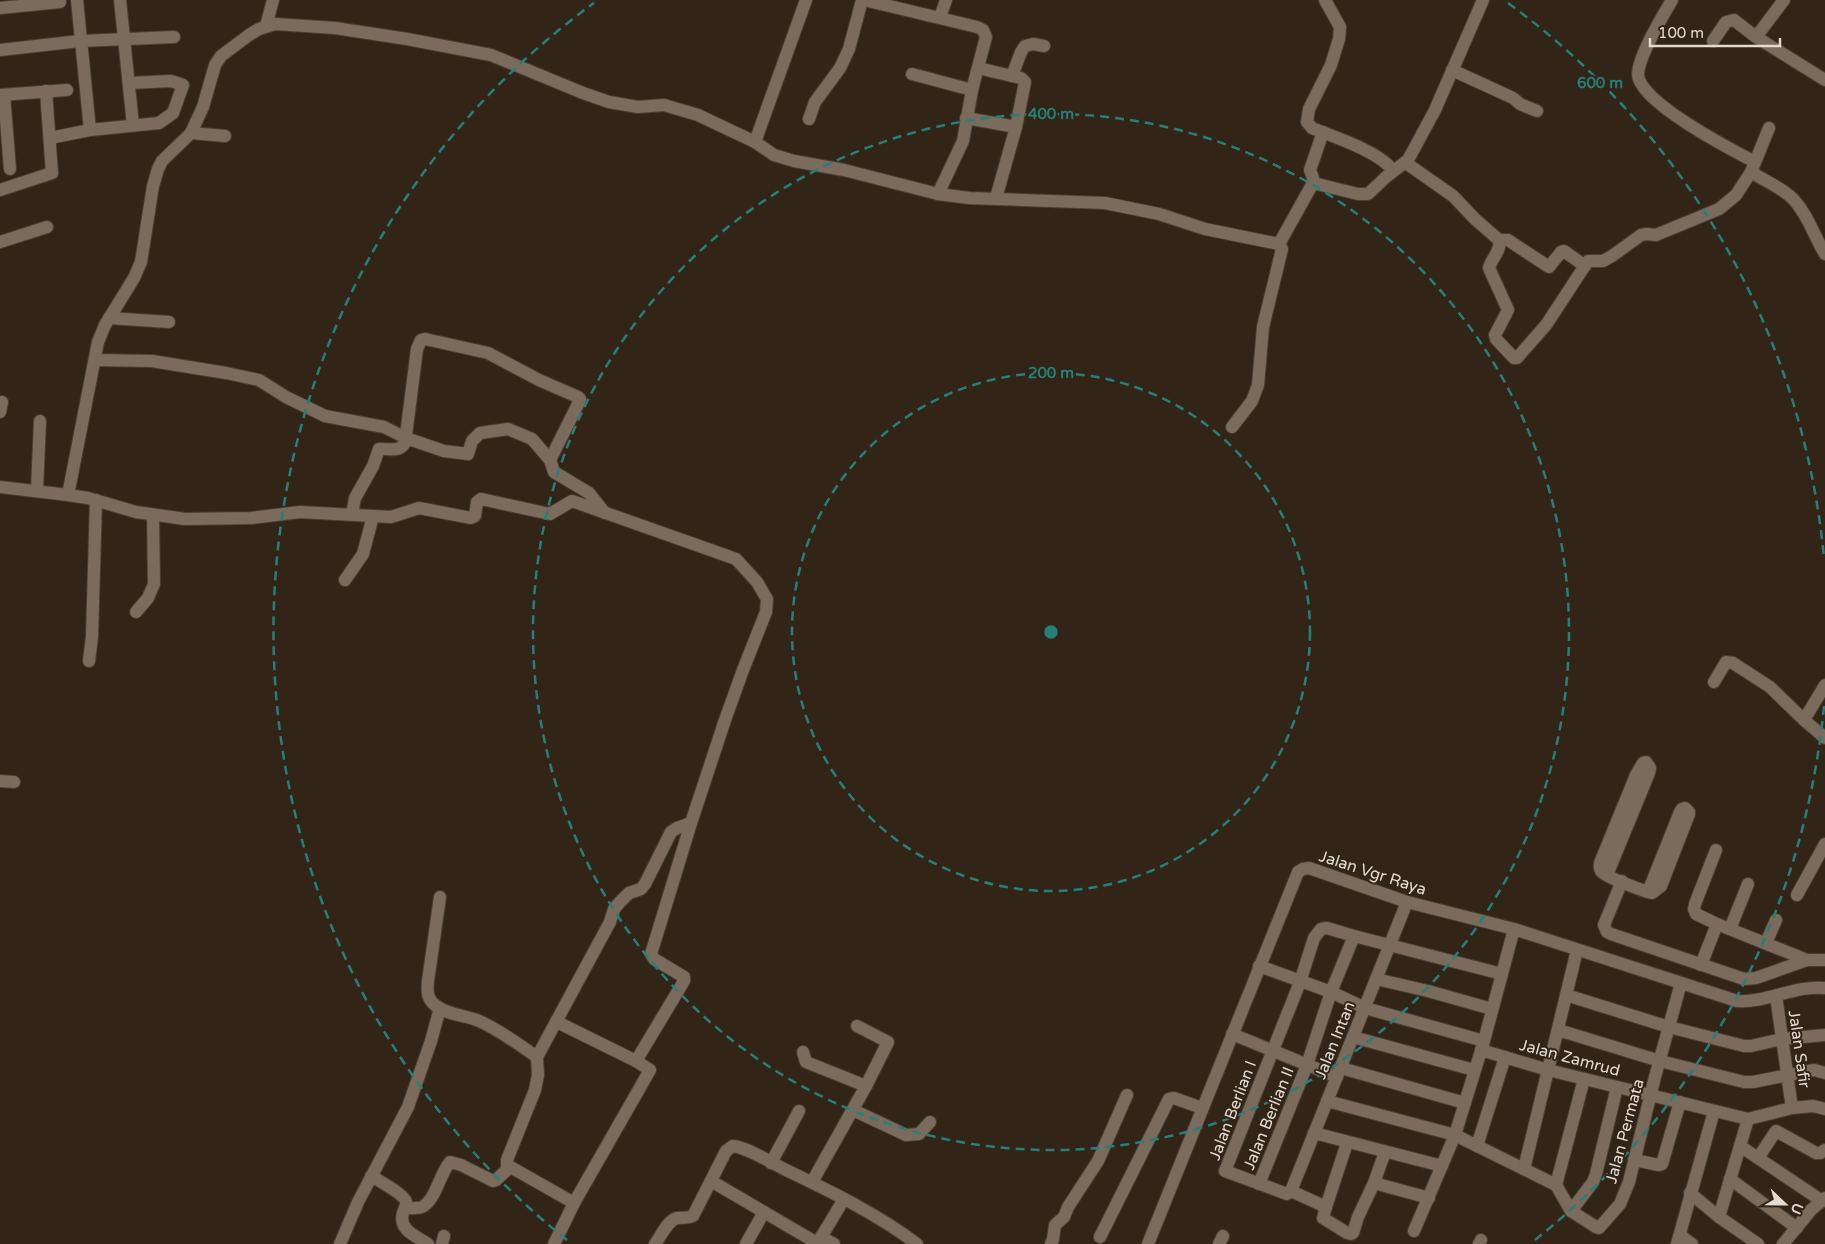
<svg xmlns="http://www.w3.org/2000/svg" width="1825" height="1244" font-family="'Varela Round',sans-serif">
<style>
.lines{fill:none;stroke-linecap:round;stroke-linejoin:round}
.minor-casing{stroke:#4a3f35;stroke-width:14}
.minor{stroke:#7a6b5c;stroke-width:12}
.ring{fill:none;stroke:#248078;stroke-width:2.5;stroke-dasharray:9 6}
.labels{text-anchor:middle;stroke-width:4;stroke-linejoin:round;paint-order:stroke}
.street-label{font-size:16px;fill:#e3dad2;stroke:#322518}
.centre{fill:#248078;stroke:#322518;stroke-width:2.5}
.ring-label{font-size:15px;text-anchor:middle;font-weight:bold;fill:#248078;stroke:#322518;stroke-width:4;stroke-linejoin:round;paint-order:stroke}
</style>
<rect width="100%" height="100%" fill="#322518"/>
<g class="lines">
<g class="minor-casing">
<g id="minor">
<polyline points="77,0 90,130"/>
<polyline points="120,0 133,125"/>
<polyline points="864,0 977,27 983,30 986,37 972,90 963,141 938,194"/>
<path d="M1325,0L1340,27L1339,39L1331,65L1309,109L1307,122L1312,128C1334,137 1381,152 1393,171"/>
<path d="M1672,0C1662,17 1639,55 1638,74C1637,101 1732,150 1755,162"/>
<polyline points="0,8 60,2"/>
<polyline points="940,17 946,0"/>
<polyline points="266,26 273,0"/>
<polyline points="1756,37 1784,0"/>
<polyline points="1713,41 1726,22 1734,20 1756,37 1825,80"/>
<polyline points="0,50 80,41 174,37"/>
<polyline points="978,68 1012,76 1021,52 1025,46 1033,44 1044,46"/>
<polyline points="1452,70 1513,98 1520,104 1537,111"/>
<polyline points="912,74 972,90"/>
<polyline points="1012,76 1021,78 1025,82 1016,127"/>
<polyline points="0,95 67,90"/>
<polyline points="4,95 10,169"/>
<polyline points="966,118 1016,127 996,198"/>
<polyline points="809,119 815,102 840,68 849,49 862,0"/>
<polyline points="191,133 225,136"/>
<polyline points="50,138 90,130 159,123 173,113 183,85 171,81 129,83"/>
<polyline points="755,142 806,0"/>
<polyline points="1406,163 1453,196 1475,219 1499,240 1508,240 1549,267 1561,252 1564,251 1585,266"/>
<path d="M1751,172C1765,181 1783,188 1794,200C1808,215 1814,236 1825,254"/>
<polyline points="1313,183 1313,178 1310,170 1323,132"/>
<polyline points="0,190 52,173 46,91"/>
<path d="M1499,240C1502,250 1491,259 1489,268L1508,310L1495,335L1496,339L1514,358H1517L1546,325L1588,261H1603L1612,256L1641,235L1647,234L1656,235L1719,209L1736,195L1751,172L1769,128"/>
<polyline points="0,242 47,227"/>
<polyline points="109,318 169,322"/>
<polyline points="96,360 152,361 226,373 259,380 286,397 325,416 384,427 406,438 444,451 468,454 472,441 480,433 508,429 532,439 550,460 554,472 589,493 605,513"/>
<polyline points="0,412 2,402"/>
<polyline points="1232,427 1252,401 1258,385 1263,327 1282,249 1279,244"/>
<polyline points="0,487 68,495 98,342 105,325 134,278 141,262 153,186 158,169 162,161 191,133 196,122 203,107 215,65 221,56 249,35 259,29 275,24 335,28 407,39 491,55 583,93 609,102 638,107 664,105 698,115 755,142 774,155 794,161 844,170 938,194 969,198 1105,203 1159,214 1205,229 1279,244 1313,183 1358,194 1368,194 1386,177 1408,160 1435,110 1483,0"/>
<polyline points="37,490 40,421"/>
<polyline points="68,495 88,498 136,512 185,519 251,518 300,512 391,517 419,508 471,518 475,516 477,502 481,499 550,514 572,501 736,559 757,582 767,599 766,612 743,670 725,720 691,823 651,954 654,959 684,977 684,981 636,1061 650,1070 574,1203 554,1244"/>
<path d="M352,514L355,498L373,466L379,449C388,448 399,453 405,443L417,349L421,340L425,339L488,353L539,380L578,397L580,399L579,402L550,460"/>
<polyline points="345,580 363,554 373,516"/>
<polyline points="136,612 148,598 154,584 153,515"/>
<polyline points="89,661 92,637 96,500"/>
<polyline points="1714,682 1726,662 1733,663 1770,687 1804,720 1825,738"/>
<polyline points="1804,720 1825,685"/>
<polyline points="0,781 14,782"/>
<polyline points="1716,850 1695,904 1694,909 1696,914 1717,924 1807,960 1825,960"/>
<path d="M1607,875L1649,773L1650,768L1646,762L1643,763L1636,775L1600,863C1600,866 1599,868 1601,871C1605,877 1639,889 1648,892L1680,812L1682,809L1685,808L1689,812V814L1661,886L1652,893L1648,892"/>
<polyline points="1622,881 1604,925 1607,932 1611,934 1744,979 1756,978 1807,960"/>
<polyline points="1797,895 1825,844"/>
<path d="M440,897L428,981C427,991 427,999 435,1005C446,1015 466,1015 479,1021C500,1030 518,1044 537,1057"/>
<polyline points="1730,929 1748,884"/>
<polyline points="1766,943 1776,920"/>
<polyline points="1701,965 1717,924"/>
<polyline points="1259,966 1331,992 1365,1008 1484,1041"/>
<polyline points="1376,979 1428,991 1492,1009"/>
<polyline points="1566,995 1669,1027 1744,1046 1751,1046 1782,1039 1825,1035"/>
<polyline points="1776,996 1792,1108"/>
<polyline points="557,1022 636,1061"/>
<polyline points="857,1026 888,1042 866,1086"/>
<polyline points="1558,1030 1660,1061 1744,1082 1753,1082 1814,1070 1825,1073"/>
<polyline points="1232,1034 1337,1077"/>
<polyline points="1353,1037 1474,1070"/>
<polyline points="1481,1050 1548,1070 1748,1119 1792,1108 1813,1106 1825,1109"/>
<polyline points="803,1052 806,1062 866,1086 812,1182"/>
<polyline points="1341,1068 1465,1103"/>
<polyline points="1327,1101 1455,1135 1556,1185 1571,1211 1596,1227 1599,1228 1620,1204 1629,1182 1655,1077 1681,983"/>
<polyline points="853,1110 906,1135 919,1134 930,1122"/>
<polyline points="1314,1133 1442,1166"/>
<polyline points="1477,1146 1505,1057"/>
<polyline points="1740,1146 1822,1201"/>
<polyline points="1758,1158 1776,1131 1816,1153 1820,1153 1825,1150"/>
<polyline points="1634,1160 1659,1165 1662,1164 1680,1102"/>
<polyline points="771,1163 799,1111"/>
<polyline points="1524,1169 1577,950"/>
<path d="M371,1176C378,1180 405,1195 406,1202C407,1205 404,1209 403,1213C398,1230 416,1236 428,1244"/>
<polyline points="1730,1179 1797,1228"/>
<polyline points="711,1181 817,1243"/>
<polyline points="1374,1183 1429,1198"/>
<polyline points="1259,1184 1307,1065 1331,992 1354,936"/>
<polyline points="1556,1185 1584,1079"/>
<polyline points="1291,1191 1287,1194 1225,1171 1300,982 1314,938 1321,929 1327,928 1354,936 1502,974"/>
<polyline points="1291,1191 1407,902"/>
<polyline points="1291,1191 1326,1207 1347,1143"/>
<polyline points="1690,1193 1719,1217 1758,1244"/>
<polyline points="574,1203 507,1165 507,1160 535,1090 538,1075 537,1057 610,922 614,909 620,902 629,893 641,889 645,884 671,832 677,828 691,823"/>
<polyline points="1326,1207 1323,1218 1347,1233 1351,1234 1353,1233 1358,1217 1374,1183 1385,1152"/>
<path d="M405,1208C410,1208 417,1209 422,1207C436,1200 440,1173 450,1162L461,1165L493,1181L496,1180L509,1168"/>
<polyline points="1571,1211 1593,1182 1596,1174 1617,1087"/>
<polyline points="1719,1217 1748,1119"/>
<polyline points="1414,1231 1455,1135 1484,1041 1514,929"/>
<polyline points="1680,1235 1692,1244"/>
<polyline points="821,1237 834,1244"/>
<polyline points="1100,1237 1169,1099 1174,1098 1202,1108"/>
<polyline points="340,1244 358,1202 408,1107 431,1041 440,1008"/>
<polyline points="442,1244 444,1236"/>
<path d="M655,1244C661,1236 667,1221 677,1218C683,1217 687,1219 693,1216L726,1151L733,1146C749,1148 771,1163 786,1170C832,1192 877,1214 917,1244"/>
<polyline points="746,1244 764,1212"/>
<polyline points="817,1244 844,1199"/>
<polyline points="1051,1244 1053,1239 1055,1225 1064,1217 1068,1207 1098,1161 1127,1095"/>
<path d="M1148,1244L1298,872L1303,869L1309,868L1407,902L1514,929L1737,1001C1767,1003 1795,985 1825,988"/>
<polyline points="1219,1244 1223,1236"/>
<polyline points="1479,1244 1481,1240"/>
<polyline points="1677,1244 1714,1111"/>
<polyline points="1783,1244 1811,1210 1825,1198"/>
</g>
</g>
<use href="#minor" class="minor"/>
</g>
<g class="ring">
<circle cx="1051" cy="632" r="259"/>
<circle cx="1051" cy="632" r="518"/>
<path d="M1824 706A777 777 0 0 1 1535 1240M567 1240A777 777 0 0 1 594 3M1508 3A777 777 0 0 1 1824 558"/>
</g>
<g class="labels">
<g class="street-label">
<text transform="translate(1373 872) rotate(18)" y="6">Jalan Vgr Raya</text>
<text transform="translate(1334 1040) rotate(-68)" y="6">Jalan Intan</text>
<text transform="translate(1800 1049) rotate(82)" y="6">Jalan Safir</text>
<text transform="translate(1570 1057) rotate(15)" y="6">Jalan Zamrud</text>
<text transform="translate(1232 1110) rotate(-69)" y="6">Jalan Berlian I</text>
<text transform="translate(1268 1118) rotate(-68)" y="6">Jalan Berlian II</text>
<text transform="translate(1624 1131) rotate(-75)" y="6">Jalan Permata</text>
</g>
</g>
<circle cx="1051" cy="632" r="8" class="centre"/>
<g class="ring-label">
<text x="1600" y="88">600 m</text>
<text x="1051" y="119">400 m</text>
<text x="1051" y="378">200 m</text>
</g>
<g transform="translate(1785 1204) rotate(112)" stroke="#322518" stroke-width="4" paint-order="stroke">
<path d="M0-4L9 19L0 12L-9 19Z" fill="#e3dad2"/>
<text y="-8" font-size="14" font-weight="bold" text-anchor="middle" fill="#e3dad2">U</text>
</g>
<path d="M1650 38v8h130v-8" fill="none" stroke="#e3dad2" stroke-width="2.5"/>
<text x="1658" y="38" font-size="15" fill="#e3dad2" stroke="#322518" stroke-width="4" paint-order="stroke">100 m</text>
</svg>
